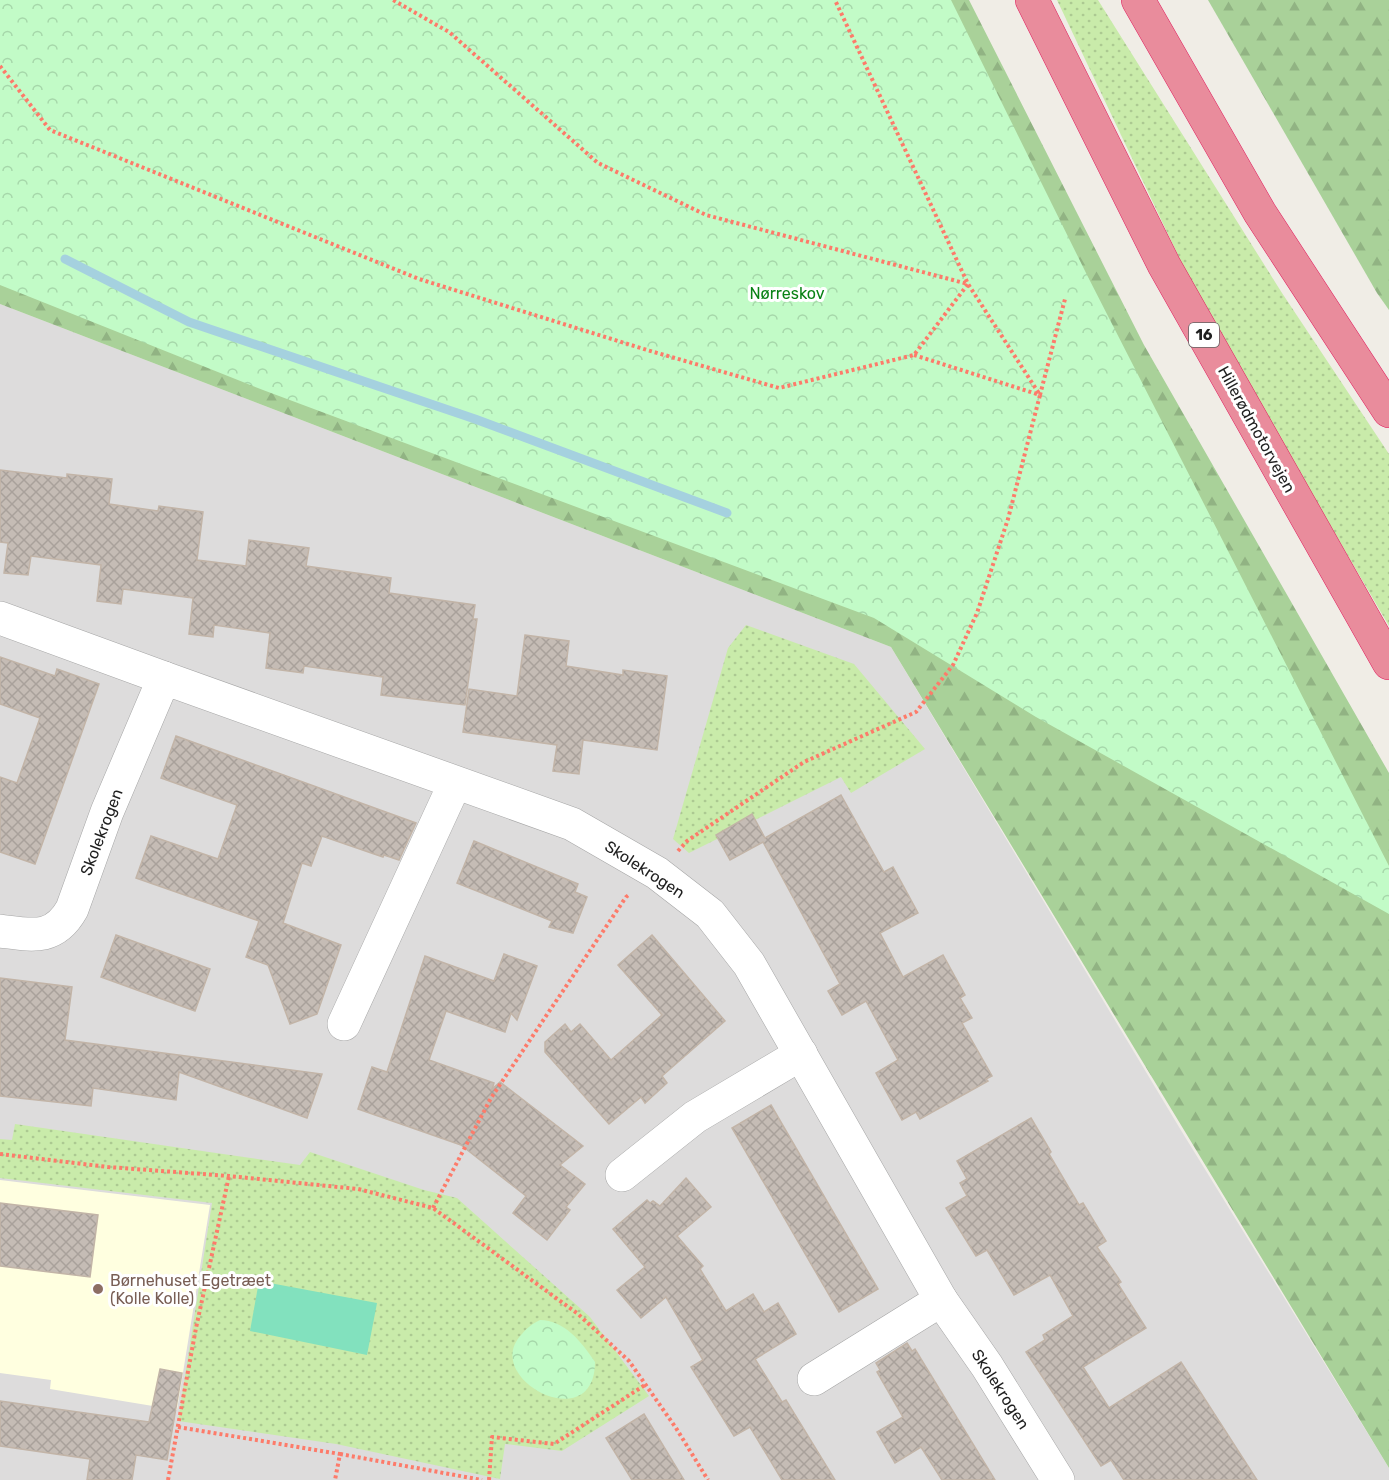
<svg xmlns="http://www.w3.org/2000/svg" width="1389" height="1480" font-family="Rubik,sans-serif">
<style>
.residential{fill:#dddcdc}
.education{fill:#ffffe0}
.grass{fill:url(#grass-dots)}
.forest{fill:url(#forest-firs)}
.park{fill:url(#park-crowns)}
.pitch{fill:#82e1be}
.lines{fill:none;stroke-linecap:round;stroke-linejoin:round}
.stream{stroke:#a5d1df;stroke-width:9}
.building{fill:url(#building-cross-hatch);stroke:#c2b4a7;stroke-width:1.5}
.minor-casing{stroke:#a6a6a6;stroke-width:34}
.highway-casing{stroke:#e02160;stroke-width:34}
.path{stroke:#fd7b6a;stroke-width:4;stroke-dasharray:3 3;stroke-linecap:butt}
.minor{stroke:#fff;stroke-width:33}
.highway{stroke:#e98c9c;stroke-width:33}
.education-dot{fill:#8d6e63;stroke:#fff;stroke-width:2}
.labels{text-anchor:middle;stroke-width:6;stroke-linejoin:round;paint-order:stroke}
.shield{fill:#fff;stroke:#626262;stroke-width:1.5}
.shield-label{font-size:15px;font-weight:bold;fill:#1f1f1f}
.park-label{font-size:16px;fill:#098215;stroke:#fff}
.street-label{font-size:16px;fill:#1f1f1f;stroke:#fff}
.education-label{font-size:16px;fill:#785e54;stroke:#fff;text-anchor:start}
</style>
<defs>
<pattern id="grass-dots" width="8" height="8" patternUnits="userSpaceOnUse" patternTransform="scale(1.5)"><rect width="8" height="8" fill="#c9ebaa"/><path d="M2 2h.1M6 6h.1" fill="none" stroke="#acc992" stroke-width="1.8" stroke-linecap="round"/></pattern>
<pattern id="forest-firs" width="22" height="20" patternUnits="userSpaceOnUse" patternTransform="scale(1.5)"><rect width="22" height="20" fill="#a9d199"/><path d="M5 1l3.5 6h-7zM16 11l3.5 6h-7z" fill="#91b383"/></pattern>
<pattern id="park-crowns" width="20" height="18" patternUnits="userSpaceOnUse" patternTransform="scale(1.5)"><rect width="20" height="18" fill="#c2fbc7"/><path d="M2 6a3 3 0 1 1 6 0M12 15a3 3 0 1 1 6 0" fill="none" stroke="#a6d7aa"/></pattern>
<pattern id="building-cross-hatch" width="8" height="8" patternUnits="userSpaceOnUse" patternTransform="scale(1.5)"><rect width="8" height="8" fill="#c5bcb5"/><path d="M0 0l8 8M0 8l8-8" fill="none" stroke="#a9a19b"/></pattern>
</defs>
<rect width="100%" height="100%" fill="#f0ede6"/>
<polygon class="residential" points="0,304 891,647 1182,1132 1389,1468 1389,1480 0,1480"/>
<polygon class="education" points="0,1180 210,1205 177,1410 50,1389 51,1380 0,1373"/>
<g class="grass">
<polygon points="1057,0 1098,0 1282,293 1389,454 1389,626 1203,308"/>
<polygon points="746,625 854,664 925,749 851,793 841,777 689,853 673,839 728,648"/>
<polygon points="15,1124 300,1165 310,1152 424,1190 457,1198 590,1317 649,1396 562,1451 505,1444 500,1479 336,1444 178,1421 212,1203 0,1178 0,1139 12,1140"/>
</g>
<g class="forest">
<polygon points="0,0 969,0 1144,345 1389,773 1389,1468 891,647 0,304"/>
<polygon points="1208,0 1389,0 1389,310 1377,293"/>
</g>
<g class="park">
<polygon points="0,0 951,0 1087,275 1389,866 1389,914 1036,717 874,618 263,390 0,285"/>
<path d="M540,1320C564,1320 582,1342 595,1362C595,1439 479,1378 522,1334C527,1328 532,1324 540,1320Z"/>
</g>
<polygon class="pitch" points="259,1281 377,1303 367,1355 250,1331"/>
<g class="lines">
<polyline class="stream" points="65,259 189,322 475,419 727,513"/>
</g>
<g class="building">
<polygon points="0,470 67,478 67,474 112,479 109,504 158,511 159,506 203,512 197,560 246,566 249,540 309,548 306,566 391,578 389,593 475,605 473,619 477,619 465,705 381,695 383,677 304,666 303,673 266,668 270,633 214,625 213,637 189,634 193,598 123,589 121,604 97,601 101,565 31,556 28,575 4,573 8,543 0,542"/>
<polygon points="525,635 569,641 566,666 623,675 623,670 667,676 657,750 583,740 579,774 553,771 557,745 463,732 469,689 517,696"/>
<polygon points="0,657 55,676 57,669 99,684 35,864 0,852 0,777 17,783 40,718 0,704"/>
<polygon points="176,736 416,823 399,860 384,855 383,857 322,836 311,866 302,863 283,923 341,945 317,1014 290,1024 268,965 246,957 259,921 136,878 151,836 218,859 237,805 161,778"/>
<polygon points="841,795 884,872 893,867 918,913 880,933 903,977 943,955 965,995 960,998 972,1018 962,1023 992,1076 986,1079 988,1081 920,1119 916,1112 902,1120 876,1073 898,1060 866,1001 842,1015 828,991 840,984 763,842 730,860 716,835 752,814 765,838"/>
<polygon points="474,841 578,884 575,892 587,897 573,933 549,927 552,921 457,883"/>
<polygon points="116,935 210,969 195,1011 101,977"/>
<polygon points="652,935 725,1021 662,1076 667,1083 645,1103 641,1097 609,1124 545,1052 545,1042 565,1024 571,1032 580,1024 611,1060 662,1015 618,965"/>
<polygon points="504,954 537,966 517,1020 511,1013 505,1032 446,1011 429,1060 494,1083 492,1089 500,1082 583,1146 560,1165 585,1184 566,1207 570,1210 547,1240 513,1213 526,1196 461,1145 358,1109 372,1067 387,1072 425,956 494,981"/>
<polygon points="0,978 72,987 65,1040 322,1074 307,1118 179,1072 176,1100 93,1088 91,1106 0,1096"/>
<polygon points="771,1105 878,1289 839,1312 732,1128"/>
<polygon points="1031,1118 1051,1152 1049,1154 1079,1205 1083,1203 1106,1241 1097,1247 1121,1282 1118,1284 1146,1328 1083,1367 1109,1408 1181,1362 1257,1480 1124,1480 1111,1460 1101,1466 1026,1352 1045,1340 1043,1335 1073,1316 1050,1275 1014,1295 987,1250 976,1256 946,1208 967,1196 960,1183 967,1179 957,1161"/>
<polygon points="686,1178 711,1207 677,1236 703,1266 700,1269 726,1311 753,1294 764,1312 778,1303 796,1334 755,1359 782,1402 786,1400 835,1480 782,1480 750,1427 734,1436 691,1367 703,1360 666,1297 641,1318 617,1290 645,1267 613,1229 647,1200 650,1203 653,1201 660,1206"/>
<polygon points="0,1203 98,1215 90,1277 0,1266"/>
<polygon points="907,1343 912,1351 915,1349 995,1480 942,1480 921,1447 895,1463 877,1432 903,1417 877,1372 880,1370 876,1363"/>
<polygon points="160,1369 182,1373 167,1460 136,1455 132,1480 87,1480 90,1459 0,1446 0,1401 149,1422"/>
<polygon points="644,1414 684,1480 632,1480 606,1438"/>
</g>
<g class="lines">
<g class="minor-casing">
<g id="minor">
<polyline points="0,618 164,678"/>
<path d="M0,931C32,935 54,941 72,909L107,812L164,678L572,824L657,873L710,914L749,964L941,1300L987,1366L1058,1480"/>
<polyline points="344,1024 455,783"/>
<polyline points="622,1175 695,1117 801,1054"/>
<polyline points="814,1379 941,1300"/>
</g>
</g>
<g class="highway-casing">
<g id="highway">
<polyline points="1032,0 1164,265 1389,663"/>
<polyline points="1138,0 1260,213 1389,411"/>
</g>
</g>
<g class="path">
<polyline points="0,66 50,130 419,279 647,350 779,388 914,355 968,284 706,215 598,163 449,32 393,0"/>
<polyline points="914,355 1040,395 1065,299"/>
<polyline points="678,851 687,841 804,762 916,712 953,665 977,613 1008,519 1040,395 968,284 835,0"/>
<polyline points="0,1154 108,1167 229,1176 358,1189 433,1208 578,1314 629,1361 676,1428 708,1480"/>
<polyline points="433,1208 491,1098 626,897 630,894"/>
<polyline points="178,1427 340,1454 335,1480"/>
<polyline points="340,1454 482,1480"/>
<polyline points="168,1480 196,1328 229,1176"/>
<polyline points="489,1480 492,1437 554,1444 645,1385"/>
</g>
<use href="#minor" class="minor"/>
<use href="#highway" class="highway"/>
</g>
<circle class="education-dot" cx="98" cy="1289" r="6"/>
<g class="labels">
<rect class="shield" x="1189" y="323" width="30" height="24" rx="4.5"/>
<g class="shield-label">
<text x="1204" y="340">16</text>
</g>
<g class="park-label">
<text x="787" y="299">Nørreskov</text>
</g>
<g class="street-label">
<text transform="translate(1257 429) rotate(61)" y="6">Hillerødmotorvejen</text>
<text transform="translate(101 832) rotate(-69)" y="6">Skolekrogen</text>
<text transform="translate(645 869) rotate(33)" y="6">Skolekrogen</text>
<text transform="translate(1001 1389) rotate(57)" y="6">Skolekrogen</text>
</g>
<g class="education-label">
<text x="110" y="1286">Børnehuset Egetræet<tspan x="110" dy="18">(Kolle Kolle)</tspan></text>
</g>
</g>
</svg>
